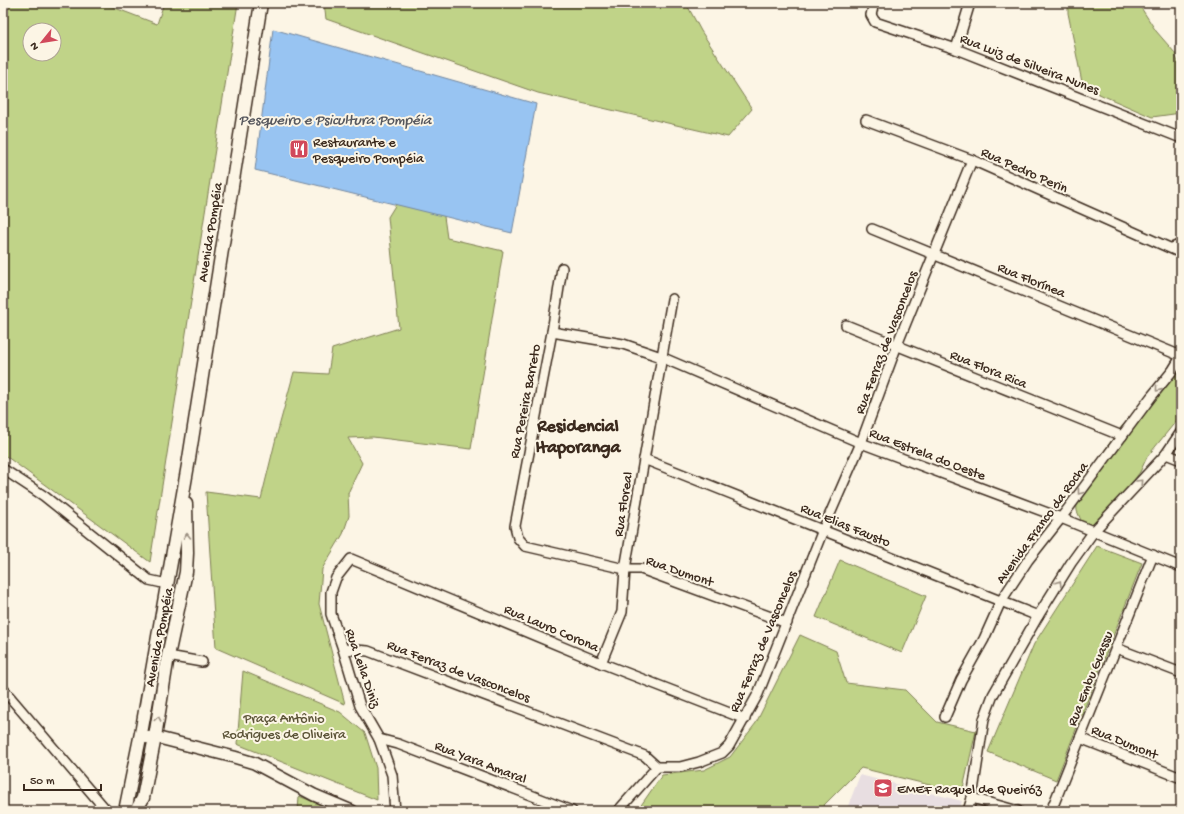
<svg xmlns="http://www.w3.org/2000/svg" width="1184" height="814" font-family="'Gochi Hand',sans-serif">
<style>
.built{fill:#e8dee1}
.green{fill:#c0d388;stroke:#7e7e53;fill-rule:evenodd}
.water{fill:#98c4f2;stroke:#73869d}
.lines{fill:none;stroke-linecap:round;stroke-linejoin:round}
.minor-casing{stroke:#3b2a1e;stroke-width:12}
.tertiary-casing{stroke:#3b2a1e;stroke-width:14}
.secondary-casing{stroke:#3b2a1e;stroke-width:15}
.minor{stroke:#fcf5e5;stroke-width:9}
.tertiary{stroke:#fcf5e5;stroke-width:11}
.secondary{stroke:#fcf5e5;stroke-width:12}
.oneway{stroke:#9c9082}
.labels{text-anchor:middle;stroke-width:4;stroke-linejoin:round;paint-order:stroke}
.street-label{font-size:14px;fill:#3b2a1e;stroke:#fcf5e5}
.poi-label{font-size:14px;fill:#3b2a1e;stroke:#fcf5e5;text-anchor:start}
.park-label{font-size:14px;fill:#5c5438;stroke:#fcf5e5}
.water-label{font-size:15px;font-style:italic;fill:#57585e;stroke:#fcf5e5}
.district-label{font-size:18px;font-weight:bold;fill:#3b2a1e;stroke:#fcf5e5}
</style>
<rect width="100%" height="100%" fill="#fcf5e5"/>
<filter id="ink" filterUnits="userSpaceOnUse"><feTurbulence type="fractalNoise" baseFrequency=".025" numOctaves="2"/><feDisplacementMap in="SourceGraphic" scale="8" xChannelSelector="R" yChannelSelector="G"/><feConvolveMatrix kernelMatrix="1 2 1 2 8 2 1 2 1" color-interpolation-filters="sRGB"/></filter>
<g filter="url(#ink)">
<polygon class="built" points="860,775 962,801 959,811 846,811"/>
<g class="green">
<path d="M3,3H102L157,24L164,3H238L150,562L3,454ZM30,30H54V54H30Z"/>
<polygon points="324,3 686,3 701,31 752,109 728,137 538,93 326,19"/>
<polygon points="1068,3 1138,3 1156,31 1175,53 1181,73 1181,113 1152,117 1083,87 1068,13"/>
<polygon points="438,174 447,238 503,251 471,449 373,437 348,438 362,463 348,493 349,516 343,534 322,569 319,604 345,704 216,648 206,492 261,499 277,434 294,372 328,374 332,349 399,328 388,217 412,178"/>
<polygon points="1181,364 1181,415 1147,457 1140,472 1111,511 1100,522 1084,527 1077,511 1076,495 1084,479 1122,426"/>
<polygon points="1097,546 1142,563 1056,780 988,752 1034,644"/>
<polygon points="840,560 926,596 902,653 816,617"/>
<polygon points="800,635 836,651 846,683 905,690 937,722 976,731 962,793 861,768 818,811 637,811 662,775 704,770 730,757 756,723"/>
<polygon points="243,671 340,712 365,733 376,768 377,800 237,744"/>
<polygon points="299,796 336,811 298,811"/>
</g>
<polygon class="water" points="273,29 536,104 512,233 255,170"/>
<g class="lines">
<g class="minor-casing">
<g id="minor">
<polyline points="874,3 871,15 875,22 956,49 1181,138"/>
<polyline points="956,49 970,3"/>
<polyline points="866,120 972,160 1181,253"/>
<polyline points="872,229 1181,356"/>
<polyline points="1172,248 1181,244"/>
<polyline points="562,268 552,332 515,526 518,538 525,546 625,569 641,569 787,623"/>
<polyline points="846,325 1122,436"/>
<polyline points="552,332 623,344 661,357 861,443 1061,518 1181,567"/>
<polyline points="1166,454 1181,460"/>
<polyline points="644,459 1038,616"/>
<polyline points="3,469 44,496 149,580 167,584"/>
<polyline points="1116,648 1181,673"/>
<polyline points="343,649 368,651 645,756 657,767 680,767 699,762 722,753 729,746 758,694 823,530 861,443 897,345 972,160"/>
<polyline points="168,656 202,662"/>
<polyline points="601,663 622,612 625,569 672,299"/>
<polyline points="3,689 107,811"/>
<polyline points="945,717 961,680 984,639 1001,601 1028,560 1061,518 1151,397 1173,370 1181,357"/>
<polyline points="1080,738 1181,778"/>
<polyline points="379,739 398,744 572,811"/>
<polyline points="972,798 1018,811"/>
<polyline points="395,811 392,775 379,739 360,706 343,649 331,614 331,592 336,578 351,559 601,663 745,719"/>
<polyline points="618,811 657,767"/>
<polyline points="968,811 972,798 984,719 993,695 1038,616 1071,563 1094,531 1166,454 1181,432"/>
<polyline points="1051,811 1153,555"/>
</g>
</g>
<g class="tertiary-casing">
<polyline id="tertiary" points="140,738 155,737 234,757 254,763 314,795 352,811"/>
</g>
<g class="secondary-casing">
<g id="secondary">
<polyline points="125,811 142,728 188,465 261,3"/>
<polyline points="136,811 143,798 155,737 168,656 186,572 187,553 186,504"/>
</g>
</g>
<use href="#minor" class="minor"/>
<use href="#tertiary" class="tertiary"/>
<use href="#secondary" class="secondary"/>
</g>
<defs><path id="oneway-chevron" d="M-2-3.5L2.5 0L-2 3.5" fill="none" stroke-width="1.6" stroke-linecap="round" stroke-linejoin="round"/></defs>
<g class="oneway">
<use href="#oneway-chevron" transform="translate(1158 389) rotate(129)"/>
<use href="#oneway-chevron" transform="translate(1140 482) rotate(-47)"/>
<use href="#oneway-chevron" transform="translate(1080 492) rotate(127)"/>
<use href="#oneway-chevron" transform="translate(187 536) rotate(-91)"/>
<use href="#oneway-chevron" transform="translate(1059 583) rotate(-58)"/>
<use href="#oneway-chevron" transform="translate(158 719) rotate(-81)"/>
</g>
</g>
<defs>
<g id="restaurant-square" transform="scale(1)"><rect x="-9" y="-9" width="18" height="18" rx="4" fill="#d1495b" stroke="#fcf5e5"/><path d="M-5-6h1v4h1v-4h1v4h1v-4h1v5L-1.5 .5V6h-2V.5L-5-1ZM5-6V6H3V1.5H1.5Q1.5-4 5-6Z" fill="#fff"/></g>
<g id="school-square" transform="scale(1)"><rect x="-9" y="-9" width="18" height="18" rx="4" fill="#d1495b" stroke="#fcf5e5"/><path d="M0-5L7-2L0 1L-7-2ZM-4 1L0 2.5L4 1V4Q0 6-4 4Z" fill="#fff"/></g>
</defs>
<g fill-rule="evenodd">
<use href="#restaurant-square" x="299" y="149"/>
<use href="#school-square" x="883" y="788"/>
</g>
<g class="labels">
<g class="street-label">
<text transform="translate(1030 63) rotate(21)" y="5">Rua Luiz de Silveira Nunes</text>
<text transform="translate(1025 169) rotate(24)" y="5">Rua Pedro Perin</text>
<text transform="translate(209 232) rotate(-81)" y="5">Avenida Pompéia</text>
<text transform="translate(1032 279) rotate(22)" y="5">Rua Florínea</text>
<text transform="translate(885 342) rotate(-69)" y="5">Rua Ferraz de Vasconcelos</text>
<text transform="translate(989 368) rotate(22)" y="5">Rua Flora Rica</text>
<text transform="translate(524 401) rotate(-79)" y="5">Rua Pereira Barreto</text>
<text transform="translate(928 453) rotate(21)" y="5">Rua Estrela do Oeste</text>
<text transform="translate(622 504) rotate(-81)" y="5">Rua Floreal</text>
<text transform="translate(1041 522) rotate(-54)" y="5">Avenida Franco da Rocha</text>
<text transform="translate(846 524) rotate(22)" y="5">Rua Elias Fausto</text>
<text transform="translate(680 570) rotate(19)" y="5">Rua Dumont</text>
<text transform="translate(552 627) rotate(23)" y="5">Rua Lauro Corona</text>
<text transform="translate(158 637) rotate(-79)" y="5">Avenida Pompéia</text>
<text transform="translate(762 641) rotate(-67)" y="5">Rua Ferraz de Vasconcelos</text>
<text transform="translate(364 668) rotate(71)" y="5">Rua Leila Diniz</text>
<text transform="translate(459 670) rotate(21)" y="5">Rua Ferraz de Vasconcelos</text>
<text transform="translate(1089 678) rotate(-68)" y="5">Rua Embu Guassu</text>
<text transform="translate(1125 741) rotate(22)" y="5">Rua Dumont</text>
<text transform="translate(481 761) rotate(21)" y="5">Rua Yara Amaral</text>
</g>
<g class="poi-label">
<text x="313" y="146">Restaurante e<tspan x="313" dy="16">Pesqueiro Pompéia</tspan></text>
<text x="897" y="793">EMEF Raquel de Queiróz</text>
</g>
<g class="park-label">
<text x="284" y="722">Praça Antônio<tspan x="284" dy="16">Rodrigues de Oliveira</tspan></text>
</g>
<g class="water-label">
<text x="335" y="124">Pesqueiro e Psicultura Pompéia</text>
</g>
<g class="district-label">
<text x="578" y="431">Residencial<tspan x="578" dy="21">Itaporanga</tspan></text>
</g>
</g>
<rect width="1184" height="814" fill="none" stroke="#fcf5e5" stroke-width="16"/>
<rect x="8" y="8" width="1168" height="798" fill="none" stroke="#3b2a1e" stroke-width="1.5" filter="url(#ink)"/>
<g transform="translate(42 42) rotate(240)"><circle r="19" fill="#fcf5e5" stroke="#afa495"/>
<path d="M0-3L7 15L0 10L-7 15Z" fill="#d1495b"/>
<text y="-6" font-size="11" font-weight="bold" text-anchor="middle" fill="#3b2a1e">N</text>
</g>
<path d="M24 784v6h77v-6" fill="none" stroke="#3b2a1e" stroke-width="2"/>
<text x="30" y="784" font-size="12" fill="#3b2a1e" stroke="#fcf5e5" stroke-width="3" paint-order="stroke">50 m</text>
</svg>
